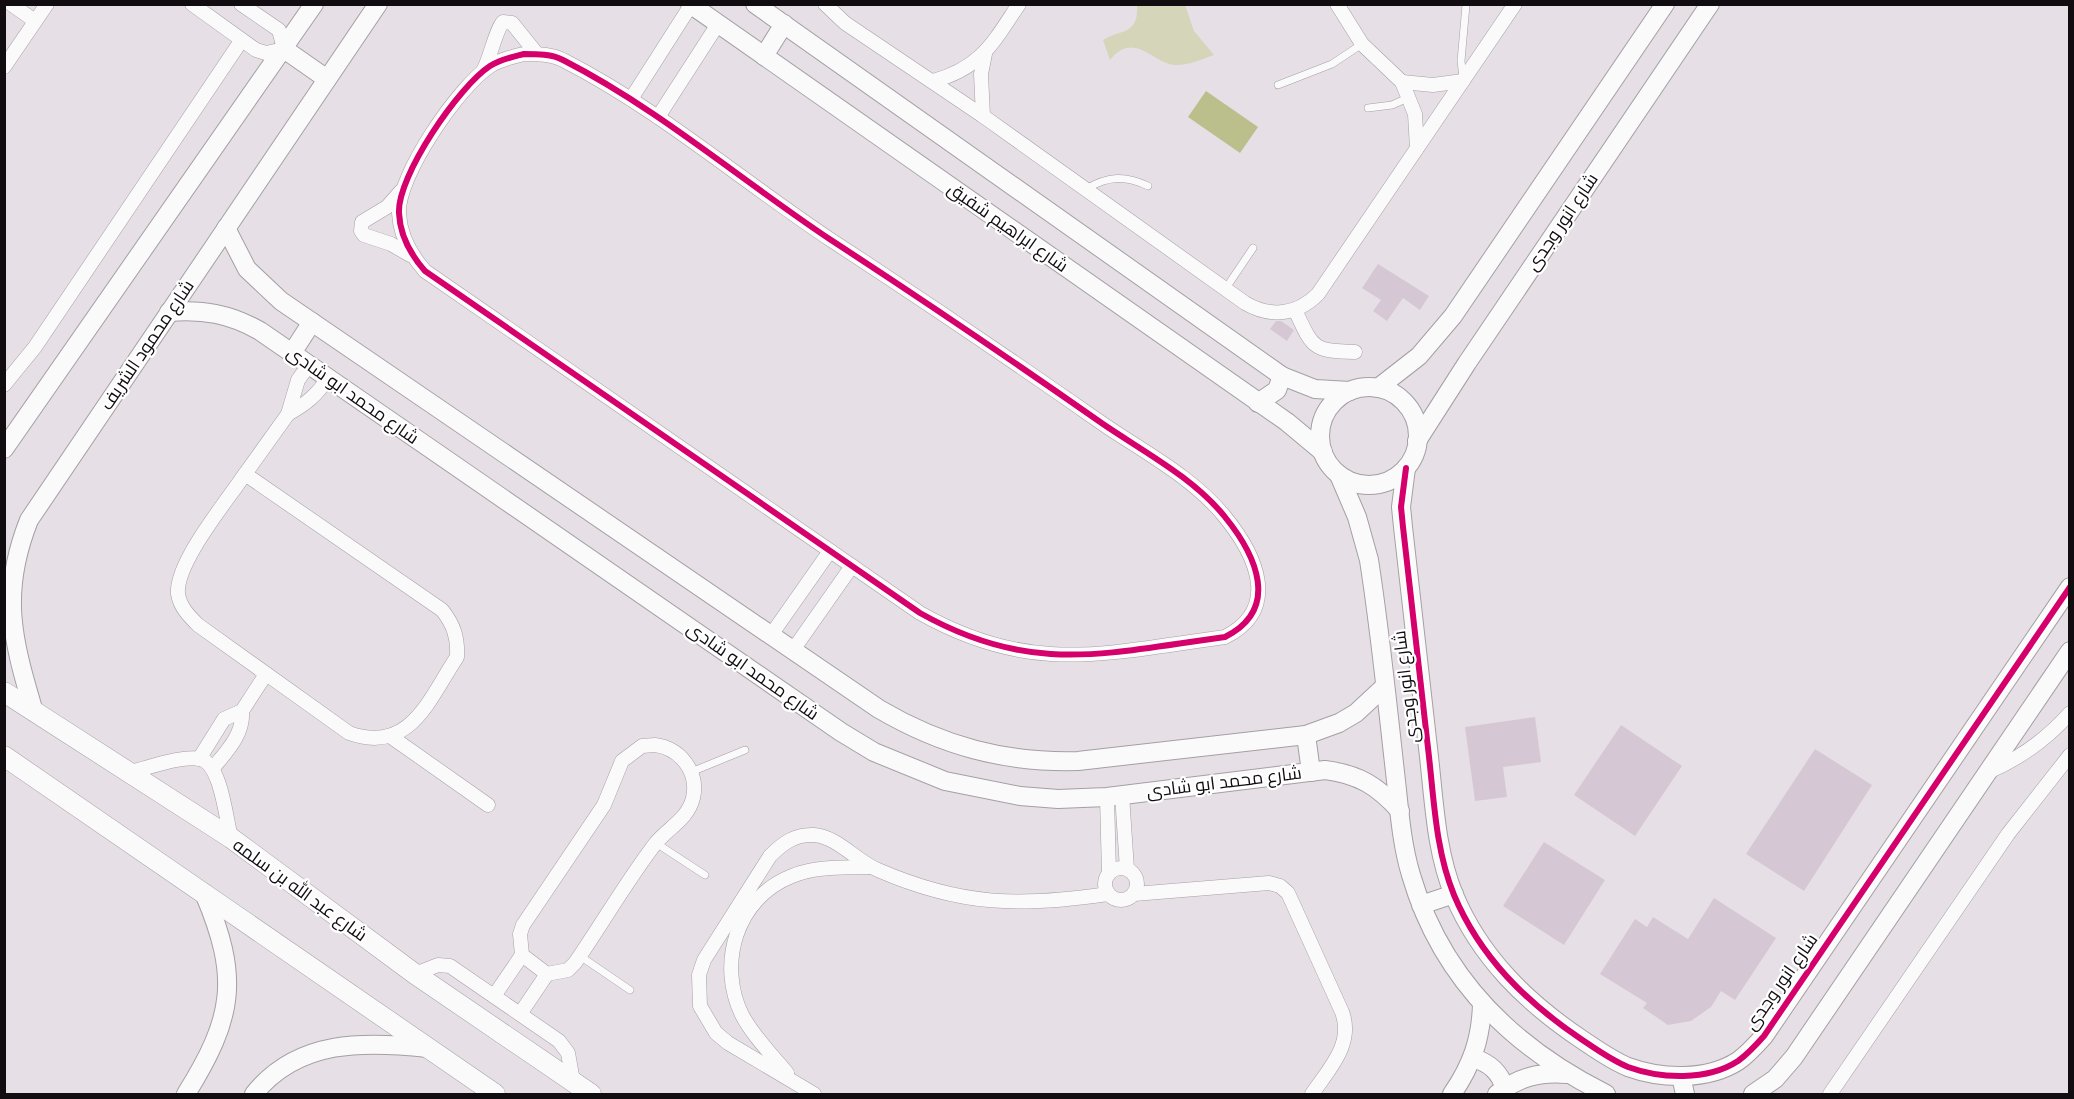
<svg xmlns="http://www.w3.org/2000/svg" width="2074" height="1099" font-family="Cabin,Cairo,sans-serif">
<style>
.green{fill:#d4d5b9}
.water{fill:#bbbf8b}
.building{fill:#d5c8d4}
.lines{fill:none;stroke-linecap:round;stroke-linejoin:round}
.service-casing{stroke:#a49fa3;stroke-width:8}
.minor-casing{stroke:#a49fa3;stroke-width:15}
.tertiary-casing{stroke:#a49fa3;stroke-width:20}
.secondary-casing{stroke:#a49fa3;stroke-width:21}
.service{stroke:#fbfafb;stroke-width:7}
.minor{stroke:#fbfafb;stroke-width:14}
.tertiary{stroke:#fbfafb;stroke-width:18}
.secondary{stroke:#fbfafb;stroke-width:20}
.cycleway-casing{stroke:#fff;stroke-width:10}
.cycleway{stroke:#d6006c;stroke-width:6}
.labels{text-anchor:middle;stroke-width:4.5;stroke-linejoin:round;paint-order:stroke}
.street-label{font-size:18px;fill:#100c10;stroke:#fff}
</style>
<rect width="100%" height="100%" fill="#e6e0e6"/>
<path class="green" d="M1137,5H1185L1194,31L1214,55C1203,59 1189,65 1177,65C1154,66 1135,29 1110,60L1103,40C1121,29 1139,35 1137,5Z"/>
<polygon class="water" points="1206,91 1258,127 1240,153 1188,117"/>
<g class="building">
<polygon points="1378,264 1429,296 1420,310 1403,298 1387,321 1373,311 1381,300 1362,288"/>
<polygon points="1276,321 1281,321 1294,330 1287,341 1270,329"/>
<polygon points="1535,717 1541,762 1503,767 1507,797 1475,801 1465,727"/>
<polygon points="1621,725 1682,766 1635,836 1574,795"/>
<polygon points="1815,749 1872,785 1804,891 1746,854"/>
<polygon points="1544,842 1605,880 1564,945 1503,906"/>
<polygon points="1714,898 1776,938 1735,1000 1721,991 1711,1007 1691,1021 1668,1025 1643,1008 1647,1003 1600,974 1635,919 1647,927 1653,917 1688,939"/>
</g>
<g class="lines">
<g class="service-casing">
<g id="service">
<polyline points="1463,77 1461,61 1466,5"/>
<polyline points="1278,85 1332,64 1362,44"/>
<polyline points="1368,108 1392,105 1410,97"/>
<path d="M1086,189C1108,176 1125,175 1148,186"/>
<polyline points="1226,288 1253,248"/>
<polyline points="691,772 745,750"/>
<polyline points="656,843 705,875"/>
<polyline points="580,956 630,990"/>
</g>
</g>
<g class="minor-casing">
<g id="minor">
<polyline points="11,4 35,21"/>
<polyline points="192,4 256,50 266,53 284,49 279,30 241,4"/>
<path d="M825,4L845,23L983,116L1245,303C1271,318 1297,315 1318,294L1515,4"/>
<polyline points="1337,4 1362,44 1402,82 1415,114 1417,148"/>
<path d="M524,54C537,54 552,54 563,60C659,109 742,181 831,240C923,300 1013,361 1103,424C1144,452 1194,478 1225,517C1256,555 1281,609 1225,637C1105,653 1032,676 920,613L425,271C410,254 400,236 399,213C397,176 459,86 490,66C501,59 512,57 524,54Z"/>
<polyline points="4,67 47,4"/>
<path d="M483,71C490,59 496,29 503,22L512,23L537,54"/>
<path d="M933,81C981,68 993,43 1019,4"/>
<polyline points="1402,82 1433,85 1463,81"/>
<polyline points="631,99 691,5"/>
<polyline points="983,116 981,74 985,54"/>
<polyline points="658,117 718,24"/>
<polyline points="401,191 387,207 362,222 361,231 364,235 391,244 410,255"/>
<path d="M1295,310C1313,348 1312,351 1355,352"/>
<polyline points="4,385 35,347 241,41"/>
<path d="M288,414C306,404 317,395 328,378"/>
<path d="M245,474L442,610C454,625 458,638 457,657C429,699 410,755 349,733L198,625C189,616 180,607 178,594C175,563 227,501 245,474Z"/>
<polyline points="245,474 288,414 298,380 309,365"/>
<polyline points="771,635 830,551"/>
<polyline points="793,650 852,566"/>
<polyline points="390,736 488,805"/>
<path d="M655,745C680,748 699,772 693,798C688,819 668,828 655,844C626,882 602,924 575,963L568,970L547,974L522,955L520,934L523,925L604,805L622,761L642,746Z"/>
<polyline points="199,759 224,719 242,711 266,674"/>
<path d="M213,768C227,751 244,734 242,711"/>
<path d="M130,772C148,768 183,755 200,759C221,763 226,819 231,838"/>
<path d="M1988,772C2021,758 2046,740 2070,713"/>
<polyline points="1122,795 1127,869"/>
<polyline points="1107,797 1109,873"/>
<circle cx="1121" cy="884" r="16"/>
<path d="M1134,894L1269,883L1280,886L1288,893L1342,1012C1354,1044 1329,1069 1312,1094"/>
<polyline points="415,974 438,965 450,966 559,1041 568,1053 573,1081"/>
<polyline points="494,996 522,955"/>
<polyline points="520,1014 547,974"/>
<path d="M787,1073C772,1055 753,1036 742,1015C717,964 736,898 792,876C816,866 843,868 869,867"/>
<path d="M814,1094L728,1043L716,1033L700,1006L699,975L704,960L770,856C783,843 795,834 814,835C838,837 856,861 878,870C961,906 1020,907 1108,894"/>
<polyline points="1830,1094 2008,834 2070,755"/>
</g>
</g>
<g class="tertiary-casing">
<g id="tertiary">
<polyline points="690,4 1287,422 1323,452"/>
<polyline points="755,4 1282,376 1315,389 1350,391"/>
<polyline points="284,49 327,79"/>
<polyline points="764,56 784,24"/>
<path d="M226,228L247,269L281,301L879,709C942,746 1005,763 1078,761L1306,735L1339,723L1356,713L1385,686"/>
<path d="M169,312C203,309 230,314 260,331L841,732L874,752L945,781L1020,796L1058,799L1107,797L1325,770C1358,774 1378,786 1400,811"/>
<polyline points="292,353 312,322"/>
<circle cx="1369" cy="436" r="49"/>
<polyline points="1378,388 1419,356 1453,316 1665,4"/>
<polyline points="1258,403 1277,390 1282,376"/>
<polyline points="1417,441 1467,363 1710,4"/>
<polyline points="4,449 314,4"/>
<path d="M1406,468L1401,507L1403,527C1411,601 1420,674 1428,748C1434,797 1435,849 1454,895C1480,957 1526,1002 1581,1039C1596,1049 1611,1060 1628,1067C1661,1079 1707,1081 1738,1061C1748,1054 1756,1045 1764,1036L2070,587"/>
<path d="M1339,475L1357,517L1369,560C1380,630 1387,701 1395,772C1399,806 1401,842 1411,875C1441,978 1512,1047 1606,1094"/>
<path d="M34,712C12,638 0,593 29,520L378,4"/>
<polyline points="1306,735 1311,772"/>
<polyline points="1421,905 1454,894"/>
<path d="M1473,1058C1490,1063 1500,1072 1505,1089"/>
<polyline points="1681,1076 1685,1094"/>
<path d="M186,1094C234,1017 240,978 204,893"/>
<path d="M254,1094C298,1039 365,1041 428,1048"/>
<path d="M1452,1094C1472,1065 1481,1039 1482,1004"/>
<path d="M1497,1094C1519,1077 1539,1072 1566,1074"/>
<polyline points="1753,1094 1775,1079 1794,1057 2070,651"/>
</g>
</g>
<g class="secondary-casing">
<g id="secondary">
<polyline points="4,692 231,838 415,974 591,1094"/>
<polyline points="4,756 495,1094"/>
</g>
</g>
<use href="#service" class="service"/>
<use href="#minor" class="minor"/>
<use href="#tertiary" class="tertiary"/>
<use href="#secondary" class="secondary"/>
<g class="cycleway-casing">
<g id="cycleway">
<path d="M524,54C537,54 552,54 563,60C659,109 742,181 831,240C923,300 1013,361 1103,424C1144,452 1194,478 1225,517C1256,555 1281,609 1225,637C1105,653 1032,676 920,613L425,271C410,254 400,236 399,213C397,176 459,86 490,66C501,59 512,57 524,54Z"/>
<path d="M1406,468L1401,507L1403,527C1411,601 1420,674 1428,748C1434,797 1435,849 1454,895C1480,957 1526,1002 1581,1039C1596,1049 1611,1060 1628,1067C1661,1079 1707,1081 1738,1061C1748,1054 1756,1045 1764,1036L2070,587"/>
</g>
</g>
<use href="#cycleway" class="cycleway"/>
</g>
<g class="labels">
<g class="street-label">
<text transform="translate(1562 222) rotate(-56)" y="6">شارع انور وجدى</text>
<text transform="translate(1008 227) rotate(35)" y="6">شارع ابراهيم شفيق</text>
<text transform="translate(147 345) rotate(-56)" y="6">شارع محمود الشريف</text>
<text transform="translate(353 395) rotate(35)" y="6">شارع محمد ابو شادى</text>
<text transform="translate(753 671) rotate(35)" y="6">شارع محمد ابو شادى</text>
<text transform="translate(1406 687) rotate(-97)" y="6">شارع انور وجدى</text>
<text transform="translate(1224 782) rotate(-7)" y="6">شارع محمد ابو شادى</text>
<text transform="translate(300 890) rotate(36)" y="6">شارع عبد الله بن سلمه</text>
<text transform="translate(1781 982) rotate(-55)" y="6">شارع انور وجدى</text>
</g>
</g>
<rect width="2074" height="1099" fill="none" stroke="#100c10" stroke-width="12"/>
</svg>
